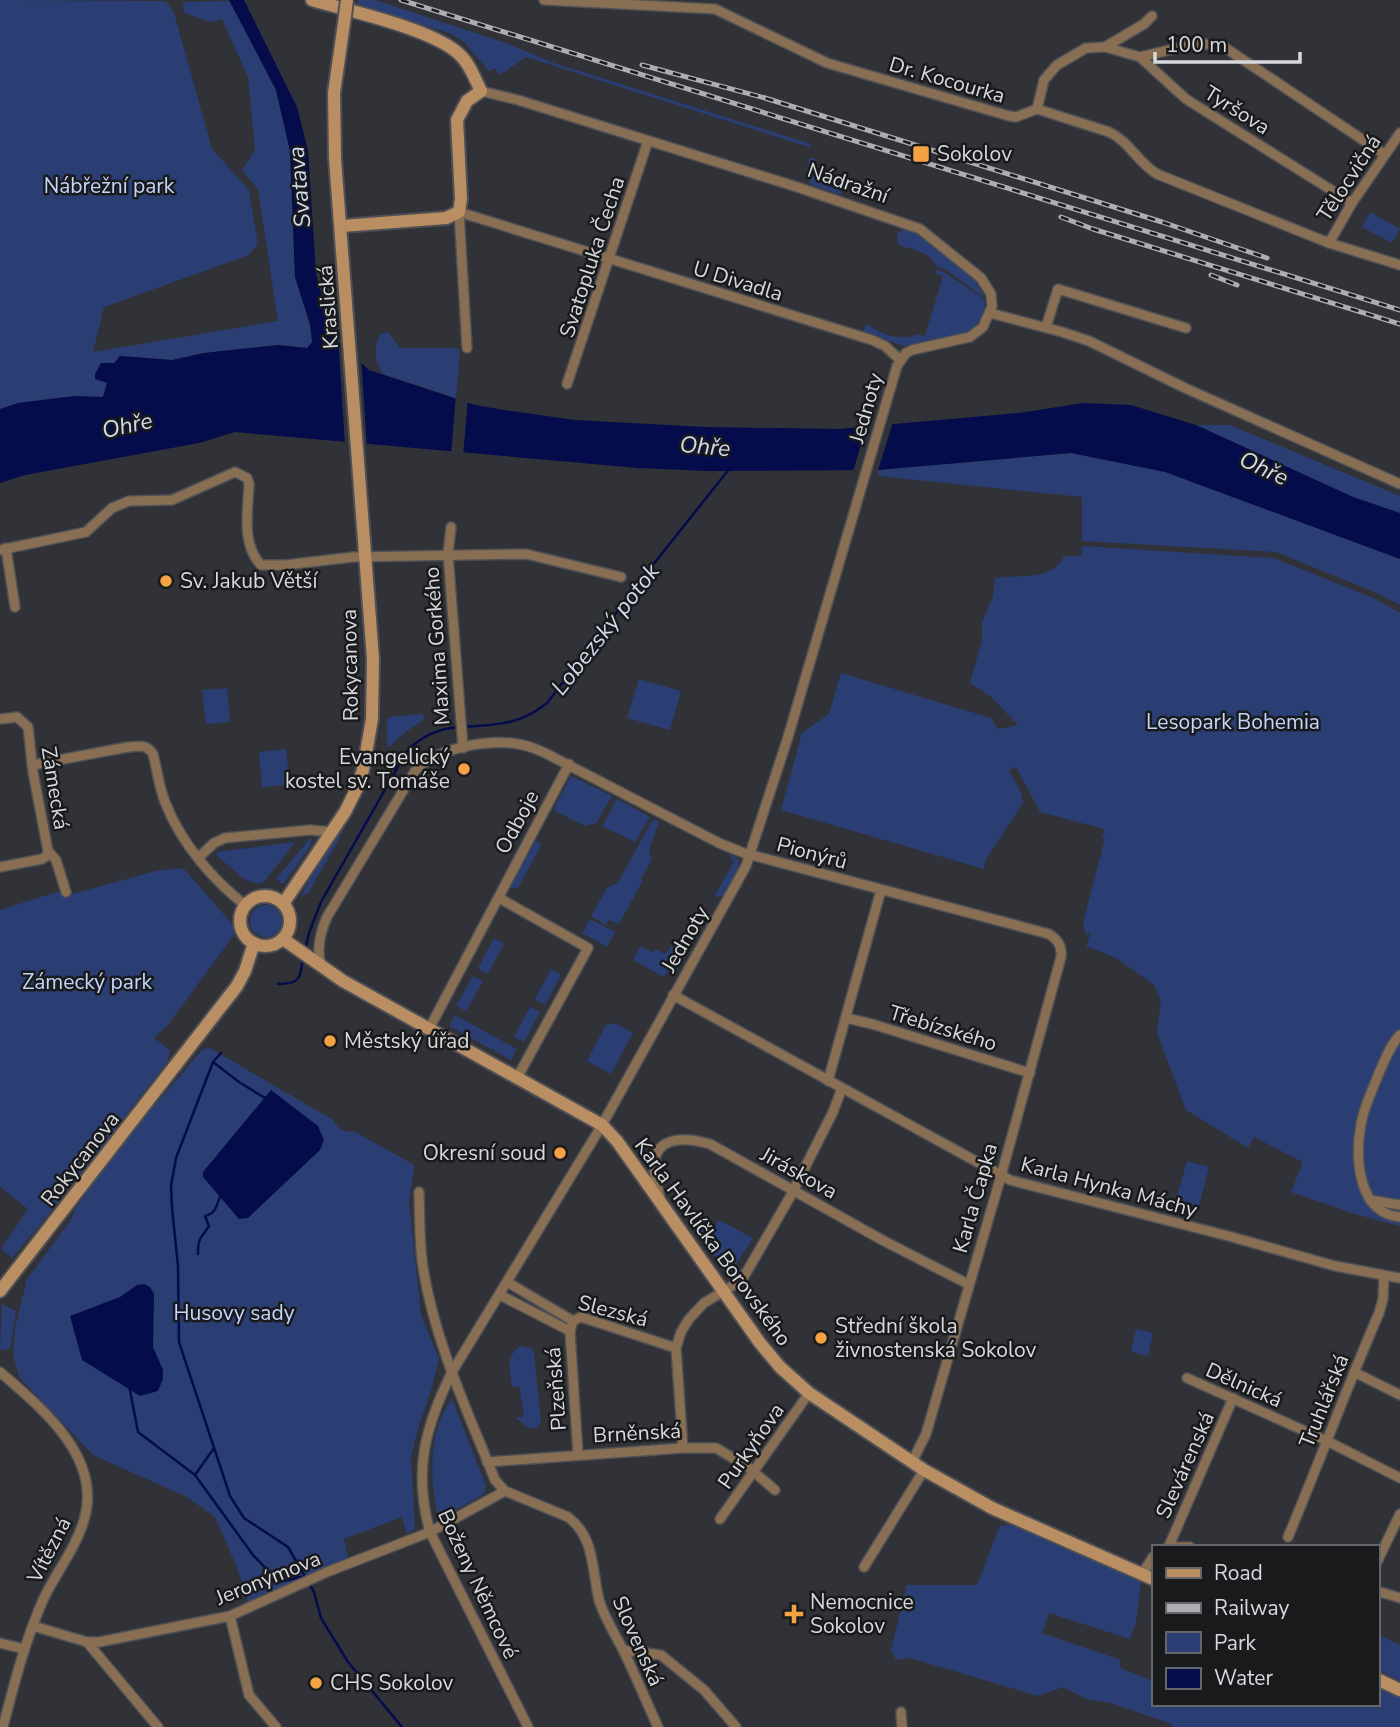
<svg xmlns="http://www.w3.org/2000/svg" width="1400" height="1727" font-family="'Nunito Sans',sans-serif">
<style>
.green{fill:#2b3e74}
.water{fill:#040c4c}
.pier{fill:#303237}
.lines{fill:none;stroke-linecap:round;stroke-linejoin:round}
.stream{stroke:#040c4c;stroke-width:2.5}
.street-casing{stroke:#4e5055;stroke-width:12}
.secondary-casing{stroke:#4e5055;stroke-width:16}
.street{stroke:#886e53;stroke-width:9}
.secondary{stroke:#b98e63;stroke-width:12}
.rail-casing{stroke:#adaeb2;stroke-width:5}
.rail{stroke:#191a1c;stroke-width:2.5;stroke-dasharray:8;stroke-linecap:butt}
.secondary-bridge-casing{stroke:#4e5055;stroke-width:16;stroke-linecap:butt}
.secondary-bridge{stroke:#b98e63;stroke-width:12}
.poi-dot{fill:#f4a344;stroke:#191a1c;stroke-width:2.5}
.labels{text-anchor:middle;stroke-width:5;stroke-linejoin:round;paint-order:stroke}
.street-label{font-size:21px;fill:#d8d9dd;stroke:#191a1c}
.poi-label{font-size:21px;fill:#d8d9dd;stroke:#191a1c;text-anchor:start}
.park-label{font-size:21px;fill:#c4d5fc;stroke:#191a1c}
.water-label{font-size:23px;font-style:italic;fill:#d1daee;stroke:#191a1c}
</style>
<rect width="100%" height="100%" fill="#303237"/>
<g class="green">
<path d="M0,0L166,1L174,13L212,149L249,190L258,244L249,255L104,307L93,352L278,321L258,189L242,170L255,150L248,77L222,19L210,22L185,13L183,7L184,2L230,1L276,90L290,151L295,277L312,333L313,342L308,348L278,345L249,348L204,353L172,360L120,356L102,397C74,395 26,400 0,409Z"/>
<polygon points="358,0 375,0 509,44 551,62 811,144 809,147 526,57 500,75 495,68 489,71 463,41 449,33 357,5"/>
<polygon points="809,158 814,158 816,161 813,174 814,178 841,189 842,195 811,185 806,173"/>
<polygon points="1370,212 1400,229 1392,243 1362,227"/>
<path d="M904,229C927,236 979,274 984,298L947,270L936,266C930,250 911,251 898,244L897,234Z"/>
<path d="M936,269L946,273L985,300L983,313L979,322L970,331L960,335L904,346L863,332L867,324C876,331 896,340 908,337C916,336 916,333 925,336L943,276L936,274Z"/>
<path d="M388,332L400,348H456L460,350L456,398L383,374C374,359 373,350 380,334Z"/>
<polygon points="1196,425 1230,425 1400,496 1400,513 1353,497"/>
<polygon points="1071,453 1163,471 1400,559 1400,605 1377,593 1276,552 1082,541 1082,497 879,476 878,470"/>
<path d="M1082,546L1274,558L1376,599L1400,613V1226L1355,1214L1291,1192L1303,1162L1254,1137L1248,1148L1186,1110L1157,1033L1161,1001L1154,985L1116,958L1086,946L1091,932L1086,935L1083,923L1105,838L1102,837L1104,829L1040,812L1016,767L1009,770L1022,795L1023,803L986,859L984,869L781,810L802,733L829,714L841,673L991,718L998,729L1018,725L990,696L970,683L982,640V622L993,596L995,578C1018,575 1055,580 1064,556H1081Z"/>
<polygon points="639,679 681,691 670,730 627,718"/>
<polygon points="227,688 230,722 206,724 202,690"/>
<polygon points="421,714 424,716 424,719 399,737 390,747 387,745 387,720 389,717"/>
<polygon points="286,749 290,785 262,787 259,752"/>
<polygon points="571,776 612,796 596,823 585,826 553,810"/>
<polygon points="617,799 650,817 635,842 602,826"/>
<polygon points="348,819 337,843 308,893 301,896 319,863"/>
<polygon points="653,819 659,822 649,850 652,859 641,879 643,880 619,924 609,920 606,925 591,916 607,888 618,882"/>
<polygon points="311,837 311,845 283,884 276,879"/>
<polygon points="536,840 541,845 519,886 514,889 510,888"/>
<polygon points="295,842 265,881 258,884 244,879 216,855 217,852"/>
<polygon points="728,852 739,860 737,875 725,896 714,897 734,862"/>
<path d="M180,868L186,871L232,924L234,935L167,1026L154,1038L170,1050L167,1062C115,1128 66,1195 12,1258L1,1249L28,1209L0,1187V910L60,891L68,895L156,871Z"/>
<circle cx="266" cy="921" r="16"/>
<polygon points="590,919 615,932 607,947 582,933"/>
<polygon points="494,938 504,944 488,974 478,968"/>
<polygon points="671,946 679,951 664,977 633,960 640,947 653,952 655,949 666,954"/>
<polygon points="551,969 561,975 545,1005 535,999"/>
<polygon points="473,976 483,981 466,1011 456,1006"/>
<polygon points="530,1007 540,1012 524,1042 514,1037"/>
<polygon points="455,1015 517,1049 511,1060 449,1026"/>
<polygon points="615,1023 633,1033 611,1074 587,1061 606,1025"/>
<path d="M208,1047L333,1120C339,1129 342,1133 353,1131L413,1164L414,1167L409,1202L421,1315L439,1359L431,1390L418,1428L411,1458L415,1529L407,1534L402,1517L344,1539L348,1558L249,1604L236,1565L215,1517L187,1497L93,1455L19,1377L13,1355L15,1328L27,1279L71,1220L76,1208L116,1151L201,1051Z"/>
<polygon points="1187,1161 1209,1167 1199,1206 1176,1200"/>
<polygon points="692,1213 715,1226 719,1220 753,1238 736,1264 739,1269 746,1267 740,1277 731,1280 690,1220"/>
<polygon points="2,1304 16,1311 10,1349 0,1350"/>
<polygon points="1136,1329 1153,1333 1148,1356 1131,1352"/>
<path d="M521,1346L532,1349L534,1353L541,1423L536,1428H528L516,1418L524,1416L519,1386L512,1387C510,1371 505,1355 521,1346Z"/>
<path d="M452,1399L486,1486L484,1494L443,1517L437,1513C430,1477 428,1429 452,1399Z"/>
<polygon points="1014,1524 1141,1582 1136,1623 1130,1639 1049,1613 1042,1633 1121,1660 1120,1665 1122,1669 1153,1681 1153,1704 1377,1704 1377,1686 1400,1696 1400,1727 1174,1727 1169,1723 1111,1703 1086,1699 1063,1687 1038,1696 910,1658 896,1660 891,1650 907,1585 977,1585 1000,1526"/>
<polygon points="1377,1634 1400,1645 1400,1681 1377,1669"/>
</g>
<g class="water">
<polygon points="229,0 244,0 297,107 308,150 316,274 332,336 369,370 475,405 504,410 575,420 705,427 838,429 1019,413 1083,403 1131,405 1196,425 1353,497 1400,513 1400,559 1165,472 1071,453 878,470 707,471 638,468 235,432 199,443 25,475 0,483 0,409 18,403 75,396 103,397 107,383 95,379 95,374 101,363 114,363 120,356 172,360 204,353 249,348 278,345 307,348 312,342 310,324 295,277 290,151 276,90"/>
<polygon points="271,1090 318,1126 324,1140 320,1150 248,1218 239,1219 203,1177 203,1172"/>
<polygon points="144,1284 150,1287 154,1294 153,1347 163,1370 163,1379 158,1391 140,1396 82,1360 70,1316 120,1297 137,1285"/>
</g>
<g class="pier">
<polygon points="338,336 361,357 367,447 345,445"/>
<polygon points="456,395 468,398 463,456 451,455"/>
<polygon points="893,422 878,470 853,472 867,424"/>
</g>
<g class="lines">
<g class="stream">
<path d="M465,727C498,724 520,725 547,703L652,566L730,468"/>
<path d="M305,950L309,933L321,902L407,751C422,736 437,729 459,727"/>
<path d="M278,984C301,984 300,978 303,957"/>
<polyline points="221,1053 213,1062 176,1158 171,1186 172,1208 178,1266 179,1342 230,1496 244,1518 288,1547 314,1592 321,1618 348,1662 402,1727"/>
<polyline points="213,1062 239,1082 265,1098"/>
<path d="M198,1254C198,1236 201,1239 209,1226L205,1216C217,1213 217,1203 221,1194"/>
<polyline points="129,1385 138,1432 195,1475"/>
<polyline points="214,1448 195,1475 253,1555 279,1582 305,1576"/>
</g>
<g class="street-casing">
<g id="street">
<path d="M544,0L715,9L827,63L1009,116L1016,117L1037,109L1109,132C1129,141 1138,163 1157,174L1329,243L1400,265"/>
<polyline points="1105,47 1140,57 1186,99 1352,203"/>
<polyline points="1140,57 1199,43 1224,47 1384,154"/>
<path d="M481,91L518,100L797,187L920,229L981,278L991,294L992,306L983,327L970,337L912,350L906,353L897,366L788,737L746,866L602,1125L452,1372C425,1427 413,1471 430,1532L528,1727"/>
<polyline points="1037,109 1044,80 1057,65 1086,48 1105,47 1144,24 1152,16"/>
<polyline points="1329,243 1352,203 1400,133"/>
<polyline points="990,313 1062,332 1089,341 1185,388 1400,484"/>
<polyline points="1046,327 1058,289 1186,328"/>
<polyline points="467,348 459,212 872,340 885,346 900,360"/>
<polyline points="567,384 648,141"/>
<polyline points="451,527 448,554 463,748"/>
<polyline points="6,548 15,607"/>
<path d="M0,550L86,532L112,508L129,501L172,500L235,472L247,478L249,484C248,511 241,544 261,565H285L353,557L526,554L621,577"/>
<polyline points="0,719 17,717 28,727 33,772 48,851 56,860 66,892"/>
<path d="M32,765L128,747C139,746 147,744 153,754C157,769 159,787 165,802C181,843 212,879 246,906"/>
<polyline points="198,858 214,843 225,838 310,830 332,832"/>
<polyline points="0,867 42,859 48,855 48,851"/>
<polyline points="499,898 588,948 517,1078"/>
<path d="M321,965C316,949 320,933 327,917L415,771C438,747 491,738 523,745C532,747 541,751 549,755L719,843L744,853L1049,934C1058,940 1062,946 1061,957L1001,1176L926,1434L912,1462"/>
<polyline points="673,995 1010,1180 1232,1237 1335,1266 1400,1278"/>
<polyline points="846,1018 872,1024 1030,1073"/>
<polyline points="429,1029 569,764"/>
<path d="M1400,1035C1390,1045 1385,1060 1379,1073C1373,1089 1364,1106 1361,1124C1355,1157 1357,1213 1400,1217"/>
<polyline points="828,1081 881,890"/>
<path d="M419,1192C420,1217 419,1242 423,1267C434,1340 468,1412 495,1480L505,1491L568,1517C595,1537 592,1571 599,1600C604,1617 614,1632 622,1648C635,1674 646,1701 658,1727"/>
<path d="M660,1198C658,1188 653,1176 654,1165C656,1134 688,1138 710,1144L884,1241L968,1284"/>
<polyline points="1370,1200 1400,1205"/>
<polyline points="507,1282 573,1321 581,1317 676,1348"/>
<polyline points="500,1295 570,1331"/>
<polyline points="573,1321 570,1331 578,1455"/>
<path d="M0,1372C42,1408 103,1458 84,1520C76,1548 55,1574 43,1600C25,1641 14,1684 3,1727"/>
<polyline points="1354,1372 1400,1395"/>
<polyline points="1187,1378 1327,1441 1400,1478"/>
<polyline points="683,1448 676,1348 681,1332 689,1319 704,1303 742,1280 790,1197 833,1112 842,1088"/>
<polyline points="487,1462 683,1448 716,1448 748,1467 775,1490"/>
<polyline points="720,1519 809,1393"/>
<path d="M1288,1537C1319,1463 1347,1387 1379,1313L1383,1299L1384,1276"/>
<polyline points="1169,1546 1233,1398"/>
<polyline points="1168,1547 1190,1547"/>
<polyline points="1377,1562 1400,1514"/>
<polyline points="864,1567 924,1470"/>
<polyline points="1142,1574 1153,1557"/>
<polyline points="1377,1591 1400,1598"/>
<polyline points="230,1616 249,1695 276,1727"/>
<polyline points="33,1626 87,1642 99,1642 230,1616 327,1572 430,1532 505,1491"/>
<polyline points="87,1642 158,1727"/>
<polyline points="0,1643 24,1649"/>
<polyline points="623,1650 661,1655 704,1690 736,1727"/>
<polyline points="901,1712 902,1727"/>
</g>
</g>
<g class="secondary-casing">
<g id="secondary">
<path d="M312,0C350,11 432,29 459,54C470,64 475,79 481,91L467,101L457,120L461,199L459,212L446,218L342,226"/>
<circle cx="265" cy="921" r="25"/>
<polyline points="283,904 345,812 357,788 363,770 372,719 373,659 335,159 334,93 344,23"/>
<polyline points="283,939 343,981 602,1125 617,1141 760,1343 780,1367 809,1393 924,1470 992,1508 1153,1579"/>
<polyline points="0,1291 237,986 245,971 254,943"/>
<polyline points="1377,1679 1400,1690"/>
</g>
</g>
<use href="#street" class="street"/>
<use href="#secondary" class="secondary"/>
<g class="rail-casing">
<g id="rail">
<polyline points="401,0 1400,310"/>
<polyline points="642,65 765,98 1162,222 1267,258"/>
<polyline points="1061,217 1093,229 1400,324"/>
<polyline points="1211,275 1237,285"/>
</g>
</g>
<use href="#rail" class="rail"/>
<g class="secondary-bridge-casing">
<polyline id="secondary-bridge" points="344,23 347,0"/>
</g>
<use href="#secondary-bridge" class="secondary-bridge"/>
</g>
<g class="poi-dot">
<rect x="912" y="145" width="18" height="18" rx="3.5"/>
<circle cx="166" cy="581" r="7"/>
<circle cx="464" cy="769" r="7"/>
<circle cx="330" cy="1041" r="7"/>
<circle cx="560" cy="1153" r="7"/>
<circle cx="821" cy="1338" r="7"/>
<path d="M790.5 1603.5h7v7h7v7h-7v7h-7v-7h-7v-7h7z"/>
<circle cx="316" cy="1683" r="7"/>
</g>
<g class="labels">
<g class="street-label">
<text transform="translate(947 80) rotate(16)" y="7">Dr. Kocourka</text>
<text transform="translate(1237 110) rotate(32)" y="7">Tyršova</text>
<text transform="translate(1349 178) rotate(-57)" y="7">Tělocvičná</text>
<text transform="translate(848 183) rotate(19)" y="7">Nádražní</text>
<text transform="translate(592 257) rotate(-72)" y="7">Svatopluka Čecha</text>
<text transform="translate(738 281) rotate(17)" y="7">U Divadla</text>
<text transform="translate(328 307) rotate(-94)" y="7">Kraslická</text>
<text transform="translate(866 408) rotate(-74)" y="7">Jednoty</text>
<text transform="translate(437 646) rotate(-94)" y="7">Maxima Gorkého</text>
<text transform="translate(350 665) rotate(-91)" y="7">Rokycanova</text>
<text transform="translate(55 788) rotate(81)" y="7">Zámecká</text>
<text transform="translate(517 822) rotate(-62)" y="7">Odboje</text>
<text transform="translate(812 853) rotate(15)" y="7">Pionýrů</text>
<text transform="translate(685 939) rotate(-60)" y="7">Jednoty</text>
<text transform="translate(943 1028) rotate(17)" y="7">Třebízského</text>
<text transform="translate(80 1159) rotate(-52)" y="7">Rokycanova</text>
<text transform="translate(799 1173) rotate(29)" y="7">Jiráskova</text>
<text transform="translate(1109 1187) rotate(15)" y="7">Karla Hynka Máchy</text>
<text transform="translate(975 1198) rotate(-74)" y="7">Karla Čapka</text>
<text transform="translate(713 1242) rotate(54)" y="7">Karla Havlíčka Borovského</text>
<text transform="translate(613 1311) rotate(15)" y="7">Slezská</text>
<text transform="translate(1244 1385) rotate(24)" y="7">Dělnická</text>
<text transform="translate(556 1389) rotate(-94)" y="7">Plzeňská</text>
<text transform="translate(1324 1401) rotate(-68)" y="7">Truhlářská</text>
<text transform="translate(637 1433) rotate(-3)" y="7">Brněnská</text>
<text transform="translate(751 1446) rotate(-55)" y="7">Purkyňova</text>
<text transform="translate(1185 1465) rotate(-66)" y="7">Slevárenská</text>
<text transform="translate(49 1550) rotate(-63)" y="7">Vítězná</text>
<text transform="translate(268 1578) rotate(-22)" y="7">Jeronýmova</text>
<text transform="translate(478 1584) rotate(65)" y="7">Boženy Němcové</text>
<text transform="translate(638 1641) rotate(66)" y="7">Slovenská</text>
</g>
<g class="poi-label">
<text x="937" y="161">Sokolov</text>
<text x="180" y="588">Sv. Jakub Větší</text>
<text x="450" y="764" text-anchor="end">Evangelický<tspan x="450" dy="24">kostel sv. Tomáše</tspan></text>
<text x="344" y="1048">Městský úřad</text>
<text x="546" y="1160" text-anchor="end">Okresní soud</text>
<text x="835" y="1333">Střední škola<tspan x="835" dy="24">živnostenská Sokolov</tspan></text>
<text x="810" y="1609">Nemocnice<tspan x="810" dy="24">Sokolov</tspan></text>
<text x="330" y="1690">CHS Sokolov</text>
</g>
<g class="park-label">
<text x="109" y="193">Nábřežní park</text>
<text x="1233" y="729">Lesopark Bohemia</text>
<text x="87" y="989">Zámecký park</text>
<text x="234" y="1320">Husovy sady</text>
</g>
<g class="water-label">
<text transform="translate(299 187) rotate(-95)" y="8">Svatava</text>
<text transform="translate(127 425) rotate(-12)" y="8">Ohře</text>
<text transform="translate(705 446) rotate(5)" y="8">Ohře</text>
<text transform="translate(1264 468) rotate(25)" y="8">Ohře</text>
<text transform="translate(605 629) rotate(-52)" y="8">Lobezský potok</text>
</g>
</g>
<rect x="1152" y="1545" width="228" height="161" fill="#191a1c" stroke="#656669" stroke-width="2"/>
<rect x="1166" y="1568" width="35" height="10" fill="#b98e63" stroke="#656669" stroke-width="2"/>
<text x="1214" y="1580" font-size="21" fill="#d8d9dd">Road</text>
<rect x="1166" y="1603" width="35" height="10" fill="#adaeb2" stroke="#656669" stroke-width="2"/>
<text x="1214" y="1615" font-size="21" fill="#d8d9dd">Railway</text>
<rect x="1166" y="1632" width="35" height="21" fill="#2b3e74" stroke="#656669" stroke-width="2"/>
<text x="1214" y="1650" font-size="21" fill="#d8d9dd">Park</text>
<rect x="1166" y="1668" width="35" height="21" fill="#040c4c" stroke="#656669" stroke-width="2"/>
<text x="1214" y="1685" font-size="21" fill="#d8d9dd">Water</text>
<path d="M1155 52v10h145v-10" fill="none" stroke="#d8d9dd" stroke-width="3.5"/>
<text x="1166" y="52" font-size="21" fill="#d8d9dd" stroke="#191a1c" stroke-width="5" paint-order="stroke">100 m</text>
</svg>
